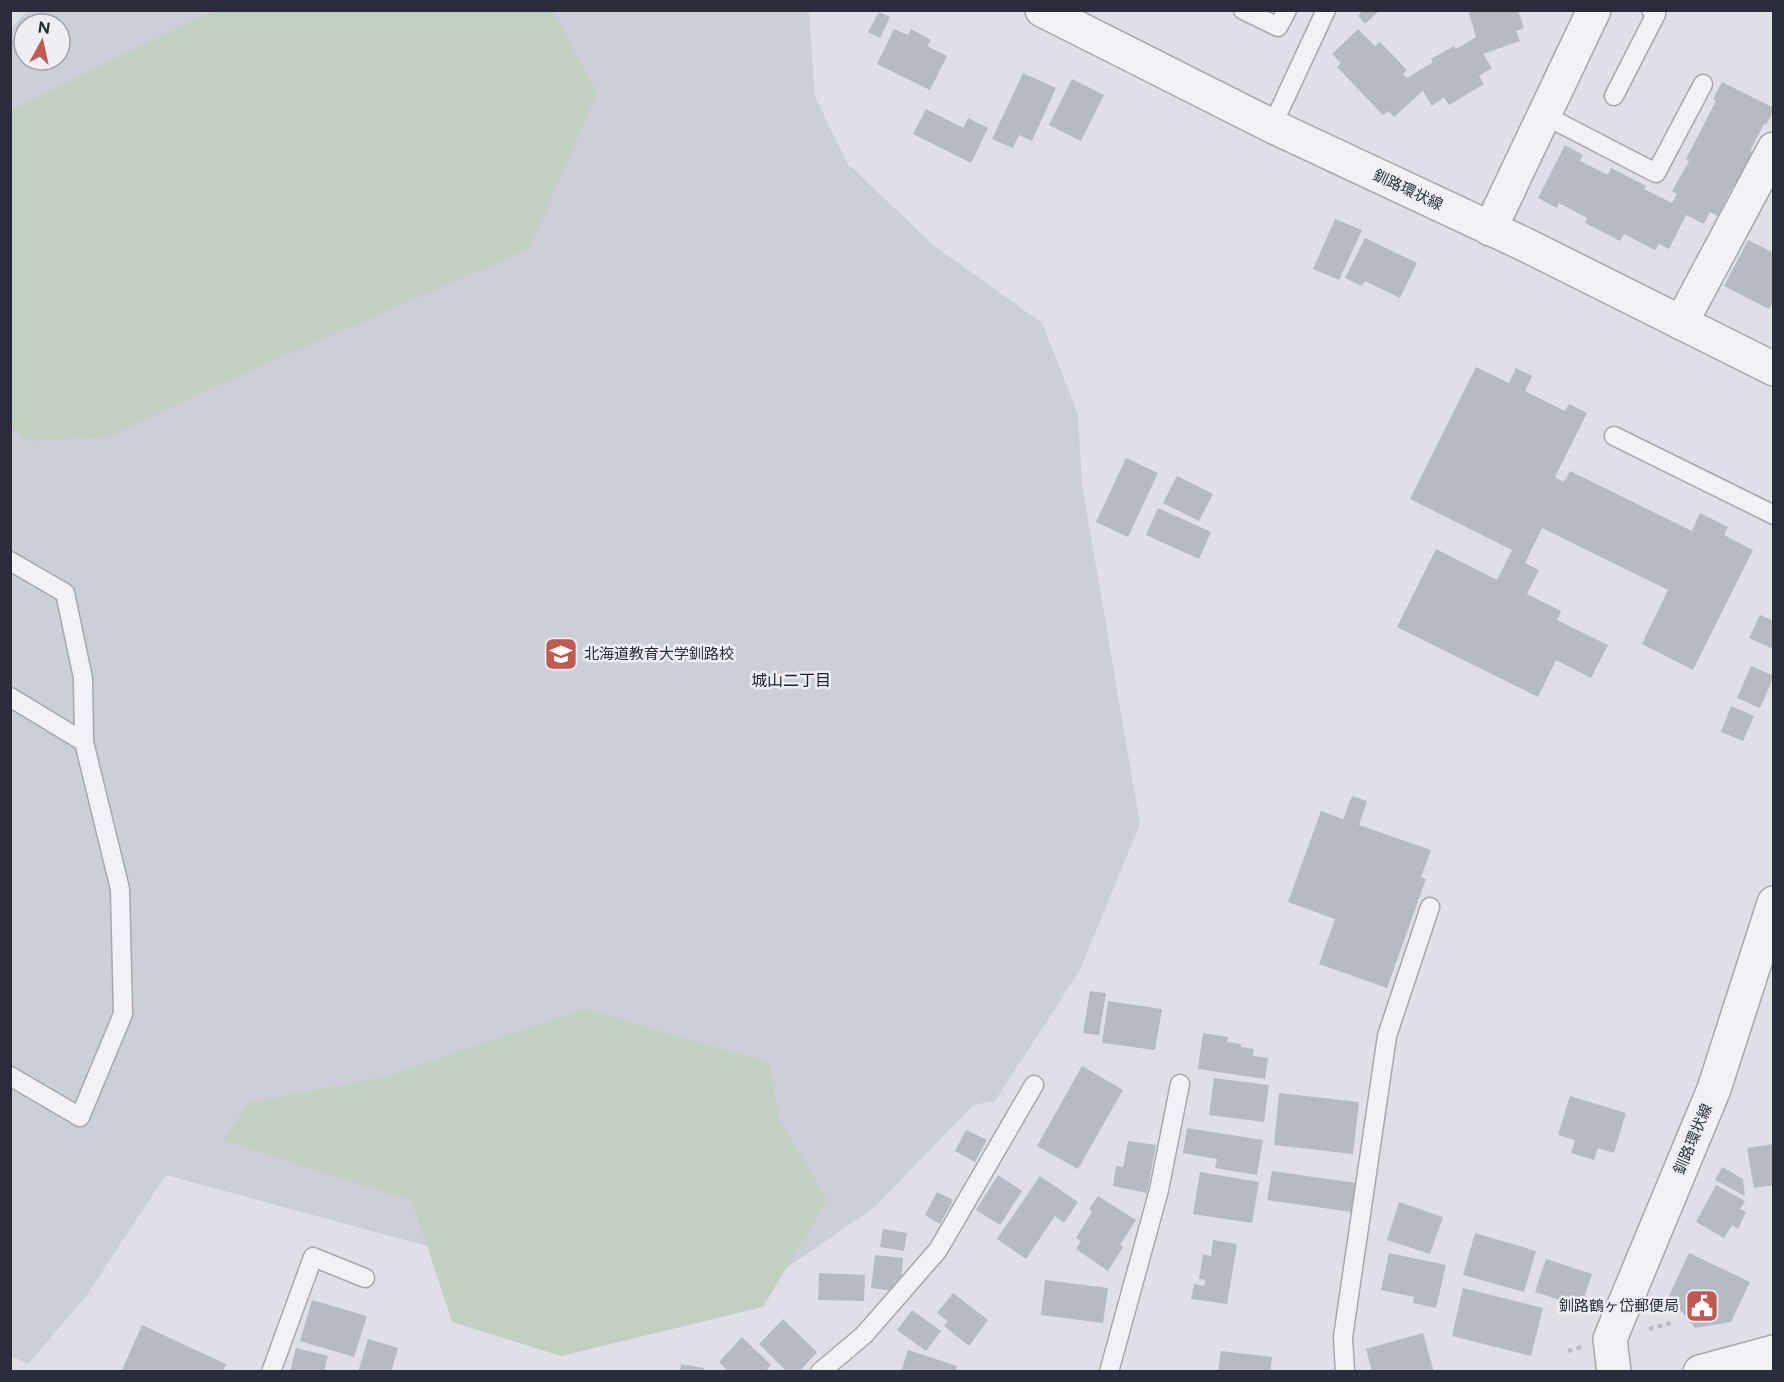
<svg xmlns="http://www.w3.org/2000/svg" width="1784" height="1382" font-family="Figtree,'Noto Sans JP',sans-serif">
<style>
.built{fill:#cdcfd8;fill-rule:evenodd}
.green{fill:#c1d0c1}
.building{fill:#b7b9c3}
.lines{fill:none;stroke-linecap:round;stroke-linejoin:round}
.service-casing{stroke:#a5a6b0;stroke-width:21}
.minor-casing{stroke:#a5a6b0;stroke-width:36}
.tertiary-casing{stroke:#a5a6b0;stroke-width:36}
.path{stroke:#b9bbc2;stroke-width:4;stroke-dasharray:4.5 4.5;stroke-linecap:butt}
.service{stroke:#f1f2f6;stroke-width:18}
.minor{stroke:#f1f2f6;stroke-width:33}
.tertiary{stroke:#f1f2f6;stroke-width:33}
.labels{text-anchor:middle;stroke-width:5;stroke-linejoin:round;paint-order:stroke}
.street-label{font-size:15px;fill:#2a2c3c;stroke:#eeeff5}
.poi-label{font-size:15px;fill:#2a2c3c;stroke:#eeeff5;text-anchor:start}
.neighbourhood-label{font-size:16px;fill:#1c1e2d;stroke:#eeeff5}
</style>
<rect width="100%" height="100%" fill="#dfe0e7"/>
<path class="built" d="M27,10L809,11L815,96L847,163L933,245L1042,323L1078,414L1082,484L1140,824L1080,970L995,1101L973,1105L875,1207L718,1315L604,1294L166,1175L87,1295L28,1364L11,1356V29ZM24,24H60V60H24Z"/>
<g class="green">
<polygon points="213,11 553,11 597,93 529,249 218,385 110,437 31,441 11,428 11,110"/>
<polygon points="585,1009 769,1063 779,1119 827,1200 763,1307 561,1356 452,1322 412,1201 223,1140 249,1103 385,1077"/>
</g>
<g class="building">
<polygon points="1363,10 1380,10 1365,24 1358,16"/>
<polygon points="1468,10 1518,10 1524,28 1516,31 1520,41 1483,54 1492,68 1479,76 1484,84 1449,105 1444,97 1432,106 1423,91 1394,117 1389,111 1383,115 1337,67 1341,63 1332,54 1358,29 1375,46 1380,42 1407,70 1403,74 1407,78 1433,62 1431,59 1454,46 1456,49 1476,37"/>
<polygon points="879,12 890,17 880,38 868,32"/>
<polygon points="894,29 908,35 911,29 931,40 927,46 947,56 930,90 877,64"/>
<polygon points="1023,73 1056,88 1032,141 1019,135 1013,148 992,139"/>
<polygon points="1072,79 1104,95 1081,141 1049,125"/>
<polygon points="1722,82 1774,108 1774,111 1766,125 1764,124 1750,151 1755,154 1737,188 1733,186 1718,216 1710,212 1704,224 1686,215 1669,249 1659,244 1655,250 1624,234 1620,241 1585,223 1587,218 1559,203 1557,208 1538,198 1565,145 1583,155 1580,161 1608,175 1611,168 1646,186 1644,189 1672,203 1677,194 1672,191 1689,161 1686,159 1716,101 1713,99"/>
<polygon points="926,109 963,128 968,118 988,128 971,163 913,134"/>
<polygon points="1335,219 1362,230 1339,280 1313,269"/>
<polygon points="1365,238 1417,263 1400,298 1365,281 1362,286 1345,278"/>
<polygon points="1748,240 1774,253 1774,301 1769,309 1724,286"/>
<polygon points="1476,367 1509,383 1516,368 1532,376 1525,391 1565,411 1569,404 1587,413 1555,477 1564,482 1570,471 1692,531 1700,513 1728,527 1724,535 1753,550 1693,670 1642,644 1668,590 1542,528 1525,563 1539,570 1527,594 1561,611 1557,620 1608,645 1591,678 1556,660 1538,697 1397,627 1436,549 1497,580 1512,550 1410,499"/>
<polygon points="1126,458 1158,473 1128,537 1096,522"/>
<polygon points="1177,476 1213,494 1199,521 1163,503"/>
<polygon points="1158,508 1211,532 1199,559 1146,535"/>
<polygon points="1760,615 1774,621 1774,643 1771,648 1749,638"/>
<polygon points="1751,666 1774,676 1760,708 1737,698"/>
<polygon points="1731,706 1754,716 1743,741 1721,732"/>
<polygon points="1352,796 1367,801 1359,825 1431,850 1421,877 1426,879 1387,988 1319,964 1335,919 1288,902 1321,811 1343,819"/>
<polygon points="1090,991 1106,993 1099,1035 1083,1033"/>
<polygon points="1108,1001 1162,1009 1155,1050 1102,1043"/>
<polygon points="1203,1033 1228,1037 1227,1042 1241,1044 1241,1047 1254,1049 1253,1056 1268,1058 1265,1079 1198,1069"/>
<polygon points="1082,1066 1123,1090 1078,1169 1037,1146"/>
<polygon points="1214,1078 1269,1085 1264,1122 1209,1115"/>
<polygon points="1279,1093 1359,1102 1353,1154 1274,1145"/>
<polygon points="1570,1096 1626,1113 1614,1153 1598,1148 1594,1160 1571,1153 1575,1140 1558,1135"/>
<polygon points="1187,1128 1263,1140 1257,1175 1215,1168 1217,1159 1183,1153"/>
<polygon points="966,1130 987,1140 975,1162 955,1151"/>
<polygon points="1128,1141 1156,1145 1147,1193 1113,1186 1116,1166 1123,1167"/>
<polygon points="1774,1144 1774,1185 1754,1188 1747,1148"/>
<polygon points="1722,1167 1743,1179 1745,1196 1715,1180"/>
<polygon points="1272,1171 1356,1183 1352,1212 1267,1200"/>
<polygon points="1200,1172 1259,1182 1252,1223 1193,1214"/>
<polygon points="998,1175 1022,1191 1000,1225 976,1210"/>
<polygon points="1040,1176 1078,1202 1064,1223 1055,1216 1026,1259 997,1239"/>
<polygon points="1716,1185 1745,1201 1740,1209 1746,1212 1738,1229 1732,1225 1724,1238 1696,1222"/>
<polygon points="937,1192 953,1200 940,1224 925,1215"/>
<polygon points="1098,1196 1136,1220 1120,1245 1123,1247 1108,1271 1076,1249 1081,1241 1076,1238 1092,1212 1089,1209"/>
<polygon points="1399,1202 1443,1217 1430,1254 1387,1240"/>
<polygon points="883,1229 907,1233 904,1251 880,1247"/>
<polygon points="1475,1233 1536,1251 1524,1292 1463,1275"/>
<polygon points="1213,1240 1237,1244 1227,1304 1191,1299 1194,1284 1204,1286 1205,1280 1199,1279 1203,1254 1211,1256"/>
<polygon points="1389,1253 1446,1265 1436,1308 1413,1303 1414,1297 1381,1290"/>
<polygon points="1689,1253 1750,1282 1731,1322 1695,1328 1669,1296"/>
<polygon points="875,1255 903,1258 901,1282 895,1281 894,1291 871,1288"/>
<polygon points="1546,1259 1592,1274 1581,1307 1535,1292"/>
<polygon points="819,1273 865,1275 864,1301 818,1300"/>
<polygon points="1045,1280 1108,1288 1103,1323 1041,1315"/>
<polygon points="1463,1288 1543,1308 1531,1356 1452,1336"/>
<polygon points="953,1293 988,1320 969,1346 944,1326 948,1321 937,1313"/>
<polygon points="312,1300 367,1316 354,1357 300,1341"/>
<polygon points="912,1310 941,1331 926,1351 897,1330"/>
<polygon points="783,1319 817,1352 799,1372 787,1372 759,1344"/>
<polygon points="142,1325 226,1364 223,1372 121,1372"/>
<polygon points="1423,1333 1434,1372 1372,1372 1366,1349"/>
<polygon points="742,1337 771,1365 765,1372 729,1372 719,1362"/>
<polygon points="368,1339 398,1348 391,1372 358,1372"/>
<polygon points="296,1348 328,1356 324,1372 290,1372"/>
<polygon points="908,1350 957,1366 955,1372 901,1372"/>
<polygon points="1221,1351 1272,1357 1270,1372 1218,1372"/>
<polygon points="681,1364 704,1368 704,1372 680,1372"/>
</g>
<g class="lines">
<g class="service-casing">
<g id="service">
<polyline points="1243,10 1278,27 1287,10"/>
<polyline points="1614,96 1656,14 1651,10"/>
<polyline points="1544,115 1656,173 1703,84"/>
<polyline points="1272,126 1326,10"/>
<polyline points="1614,436 1774,515"/>
<polyline points="10,561 65,593 83,678 84,742"/>
<polyline points="10,697 84,742 120,889 123,1014 80,1117 10,1076"/>
<polyline points="271,1372 313,1257 365,1278"/>
<polyline points="820,1372 864,1335 938,1250 1034,1085"/>
<polyline points="1109,1372 1159,1190 1180,1084"/>
<polyline points="1345,1372 1343,1337 1387,1036 1430,907"/>
</g>
</g>
<g class="minor-casing">
<g id="minor">
<polyline points="1490,229 1594,10"/>
<polyline points="1681,323 1774,149"/>
</g>
</g>
<g class="tertiary-casing">
<g id="tertiary">
<polyline points="1042,10 1272,126 1526,245 1774,369"/>
<polyline points="1614,1372 1610,1339 1714,1089 1774,903"/>
<polyline points="1700,1372 1774,1352"/>
</g>
</g>
<g class="path">
<polyline points="1649,1329 1674,1322"/>
<polyline points="1568,1351 1581,1347"/>
</g>
<use href="#service" class="service"/>
<use href="#minor" class="minor"/>
<use href="#tertiary" class="tertiary"/>
</g>
<defs>
<g id="university-square" transform="scale(1.725)"><rect x="-9" y="-9" width="18" height="18" rx="4" fill="#c05950" stroke="#eeeff5"/><path d="M0-5L7-2L0 1L-7-2ZM-4 1L0 2.5L4 1V4Q0 6-4 4Z" fill="#fff"/></g>
<g id="civic-square" transform="scale(1.725)"><rect x="-9" y="-9" width="18" height="18" rx="4" fill="#c05950" stroke="#eeeff5"/><path d="M-.6-6.5H3V-4.5H.6V-3L4-1V1h2V6H-6V1h2V-1L-.6-3ZM-1.2 2.5V6h2.4V2.5Z" fill="#fff"/></g>
</defs>
<g fill-rule="evenodd">
<use href="#university-square" x="561" y="654"/>
<use href="#civic-square" x="1702" y="1306"/>
</g>
<g class="labels">
<g class="street-label">
<text transform="translate(1408 190) rotate(25)" y="5">釧路環状線</text>
<text transform="translate(1693 1139) rotate(-67)" y="5">釧路環状線</text>
</g>
<g class="poi-label">
<text x="584" y="659">北海道教育大学釧路校</text>
<text x="1679" y="1311" text-anchor="end">釧路鶴ヶ岱郵便局</text>
</g>
<g class="neighbourhood-label">
<text x="791" y="686">城山二丁目</text>
</g>
</g>
<rect width="1784" height="1382" fill="none" stroke="#2a2c3c" stroke-width="24"/>
<g transform="translate(42 42) rotate(8)"><circle r="28" fill="#eeeff5" stroke="#a0a1ab" stroke-width="1.5"/>
<path d="M0-4.5L10 22L0 15L-10 22Z" fill="#c05950"/>
<text y="-9" font-size="16" font-weight="bold" text-anchor="middle" fill="#2a2c3c">N</text>
</g>
</svg>
